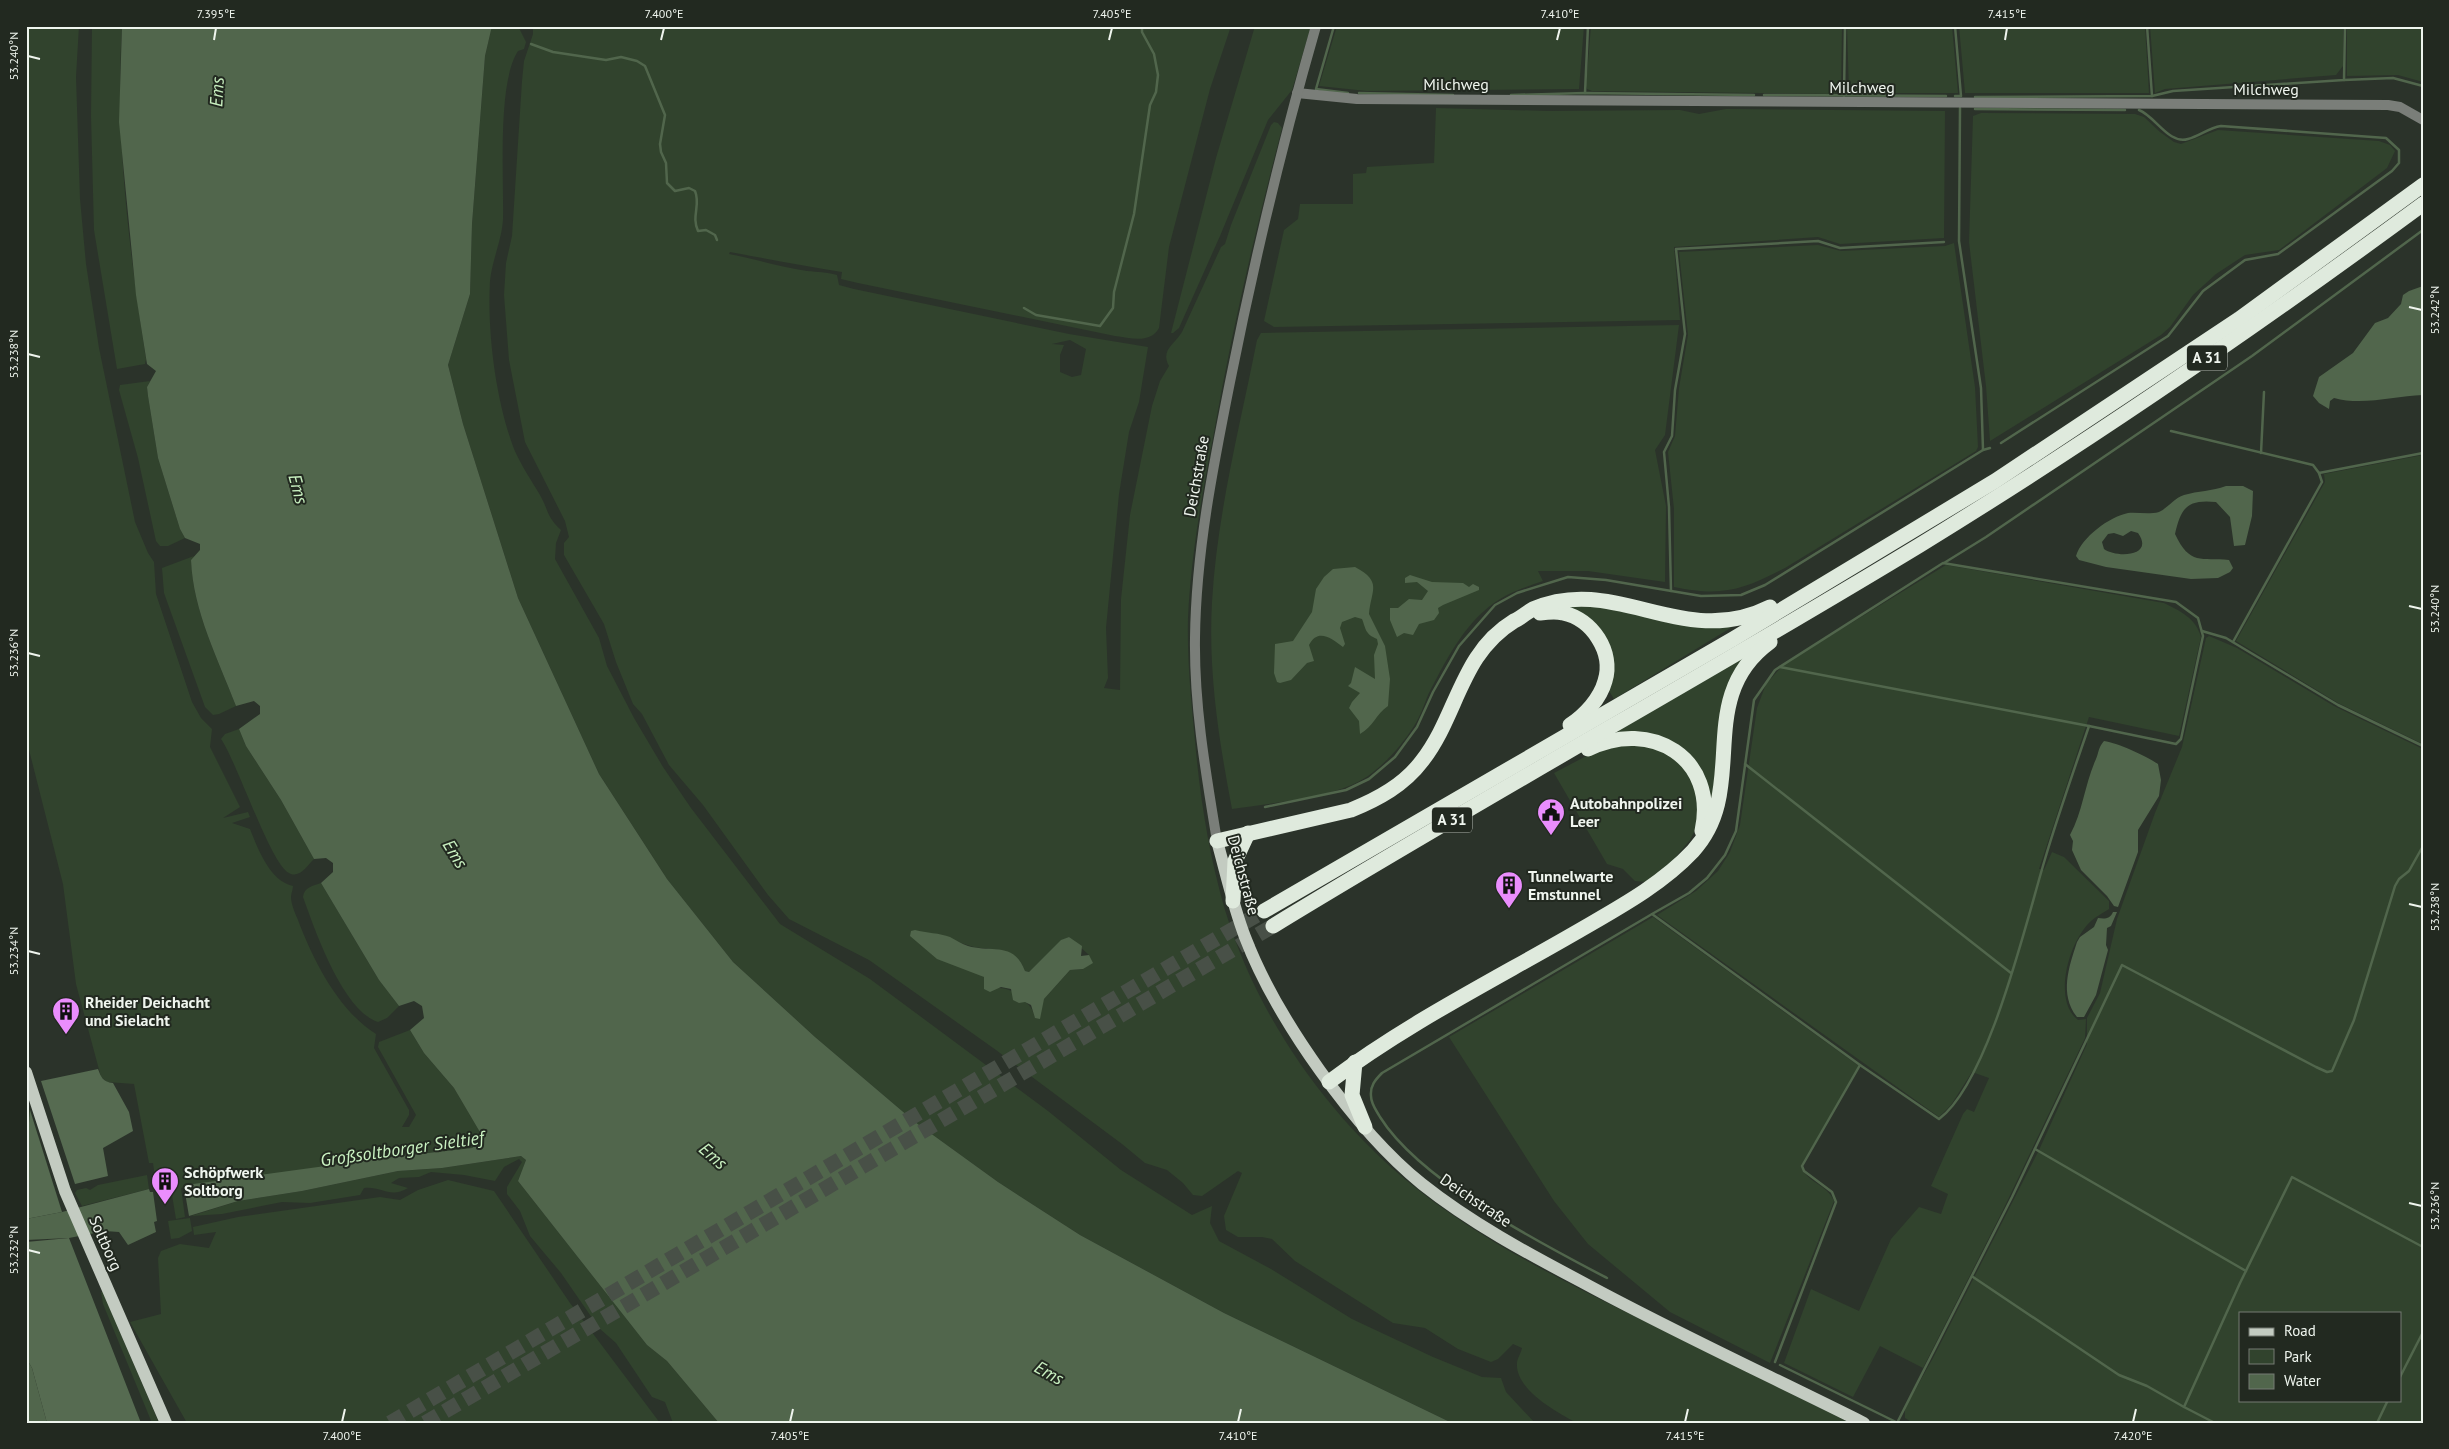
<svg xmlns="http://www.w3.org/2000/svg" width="2449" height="1449" font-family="'PT Sans',sans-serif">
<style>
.green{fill:#31432d;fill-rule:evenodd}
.forest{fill:#566b51}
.water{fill:#51664c;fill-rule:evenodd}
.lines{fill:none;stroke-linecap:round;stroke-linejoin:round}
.stream{stroke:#51664c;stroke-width:2.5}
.highway-tunnel{stroke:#485047;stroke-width:15;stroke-dasharray:15 8;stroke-linecap:butt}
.minor{stroke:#7a7e79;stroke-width:10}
.major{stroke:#c3cbc1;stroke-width:12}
.highway{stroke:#dfeadd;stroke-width:15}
.ticks{fill:none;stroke:#eff5ee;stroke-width:2}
.labels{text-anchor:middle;stroke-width:4;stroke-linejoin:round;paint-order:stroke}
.shield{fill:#222920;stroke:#b2b8b0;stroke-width:1}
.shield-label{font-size:15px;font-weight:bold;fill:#eff5ee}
.street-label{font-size:16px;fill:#eff5ee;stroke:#222920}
.poi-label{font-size:16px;font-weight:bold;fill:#eff5ee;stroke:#222920;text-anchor:start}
.water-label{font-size:18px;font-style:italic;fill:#c9f1c1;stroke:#222920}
.neatline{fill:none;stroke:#eff5ee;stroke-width:2}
.ticks-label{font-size:12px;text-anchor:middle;fill:#eff5ee}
</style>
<rect width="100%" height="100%" fill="#2b332a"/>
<g class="green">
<path d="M26,26H79L76,77L80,199L86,264L99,348L135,522L148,553L154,562L156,594L192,702L201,718L212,729L210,747L240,807L223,818L248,812L250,817L232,823L250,829C258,849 270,881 293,886C293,890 291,893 291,897C291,904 295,913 298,920C313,960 338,1010 376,1034L374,1048L409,1110V1115L402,1127H409L416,1115L378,1047L379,1042L410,1030L424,1053L454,1088L484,1139L472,1148L384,1158L181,1188L185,1217L176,1219L171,1189L157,1191L153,1163H149L134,1084L107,1082L101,1077L76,984L63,884L26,738Z"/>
<path d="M92,26H122C115,137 129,249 146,359L145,364L117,369L94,230L91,116Z"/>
<path d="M492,26H518L526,42L524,49L518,51C497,83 504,178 503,219C502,240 492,260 490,281C487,333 496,401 514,449C521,465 531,480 540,495C549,511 546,516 561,530L556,543L555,559L599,638L607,666L634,718L663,767L691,808L780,924L870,979L1048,1111L1121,1170L1192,1215L1212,1206L1210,1223L1219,1241L1271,1269L1352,1319L1433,1357L1482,1377L1501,1378L1506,1392L1535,1423H1452L1224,1313L1080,1235L998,1182L915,1122L815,1037L733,962L667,879L599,774L518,598L463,424L448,365L470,294L472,224L485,56Z"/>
<path d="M533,26H1231L1210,89L1169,247L1159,328C1150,344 1131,338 1115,336L858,283L841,279L842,272C805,266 768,259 730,252L729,254C755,259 780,267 807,271C818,272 826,272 837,275L839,285L854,289L1069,334L1148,347L1139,402L1129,432L1119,494L1106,628L1108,678L1104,688L1120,690L1121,599L1130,515L1152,406L1160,381L1169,366C1160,350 1175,344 1182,332L1221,247L1225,244L1231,225L1271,125L1274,122L1278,123L1282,128C1256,228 1232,329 1214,432C1202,494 1191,555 1188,618C1187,660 1191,700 1195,741C1200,798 1209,855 1225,910C1257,1016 1327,1116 1412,1185C1480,1240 1559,1279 1638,1318C1709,1353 1780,1388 1851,1423H1577C1558,1413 1515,1390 1517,1363C1517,1359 1521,1353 1522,1348L1513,1344L1498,1359L1491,1362L1458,1349L1425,1328L1393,1323L1295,1261L1272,1239L1262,1237H1238L1226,1230L1224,1216L1242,1173L1238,1171L1202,1196L1193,1195L1183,1183L1167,1170L1145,1163L1122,1144L996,1050L869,960L789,919L768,895L703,805L669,765L642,714L633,704L616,662L604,624L564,555V543L569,537L565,521L525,442L509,360L504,295L506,263L512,236L522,81L524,61L533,34ZM1070,340L1086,349L1081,375L1072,377L1060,372V355L1064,345L1052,344ZM933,934C946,936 955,941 967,945C989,953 1014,942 1025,971L1029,972L1061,941L1069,937L1089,955L1083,969L1070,970L1044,999L1035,1017C1031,1005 1030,1007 1022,998C1009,987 1001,987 984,989V977Z"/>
<polygon points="1255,26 1311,26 1292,90 1268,120 1220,236 1179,328 1173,333 1171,333 1216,158"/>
<polygon points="1337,26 1584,26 1579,89 1367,91 1319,86"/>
<polygon points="1591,26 1842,26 1841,90 1834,94 1592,91 1587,89 1586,86"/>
<polygon points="1847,26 1952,26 1958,93 1849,93"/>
<polygon points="1959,26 2145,26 2149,93 1965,93"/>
<polygon points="2150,26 2343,26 2343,66 2336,75 2165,89 2155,93"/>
<polygon points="2347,26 2423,26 2423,82 2398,75 2347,76"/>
<polygon points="1436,108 1548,111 1680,110 1699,114 1726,109 1945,111 1944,238 1840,244 1818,237 1674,247 1680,320 1274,327 1264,321 1284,230 1298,219 1300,204 1353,204 1353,174 1366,173 1367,167 1434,163"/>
<polygon points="1981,113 2135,114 2144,117 2160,132 2174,142 2181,144 2218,130 2379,141 2390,145 2395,151 2387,168 2279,250 2245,255 2216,274 2193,295 2170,327 2161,335 1990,441 1986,386 1969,242 1973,116"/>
<path d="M1954,243L1975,387L1978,447L1976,451L1785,568C1743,590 1722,597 1674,587V509L1668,452L1675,436L1679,388L1688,335L1679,252L1818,245L1841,251L1945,246Z"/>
<path d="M1679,325L1665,435L1655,450L1666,506L1665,582L1588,571H1538L1543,581C1526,587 1509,592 1494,603C1463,625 1445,662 1428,695C1424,705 1420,717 1414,726C1402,745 1386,763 1368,776C1337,798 1270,803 1232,809C1219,741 1208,672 1212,602C1217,514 1240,426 1257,340L1261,333Z"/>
<polygon points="150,381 147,387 148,396 158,458 180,529 185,538 168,546 160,546 156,541 138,458 119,390 120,385"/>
<polygon points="2423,455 2423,744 2338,703 2236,641 2325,482 2324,474"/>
<path d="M194,556L191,560C193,611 218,659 236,706L219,714L213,715L205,707L164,593L162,568Z"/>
<path d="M1946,565L2164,603C2180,611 2196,618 2201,637L2179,736L2089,717L2039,869L2044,870L2052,852L2064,857L2109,901V909C2103,913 2095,917 2090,922C2069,942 2052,1000 2078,1020L2086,1019L2085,1038L2002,1212L1923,1368L1880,1346L1853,1397L1784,1363L1811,1289L1859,1311L1891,1239L1919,1207L1941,1214L1948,1194L1931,1186L1963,1114L1967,1109L1974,1112L1989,1078L1972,1072L1951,1105L1939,1117L1657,915L1696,891L1718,871L1730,852L1740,825L1757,708L1766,684L1784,664Z"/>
<polygon points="1569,603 1742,621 1614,699 1606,686 1608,653 1552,605"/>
<path d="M2209,636L2237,648L2334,706L2423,749V1423H1913L1905,1418V1408L1933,1358L2039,1150L2087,1044V1018L2100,993L2117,919L2155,813L2182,747L2206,638ZM2240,1313H2400V1400H2240Z"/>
<polygon points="1748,655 1710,818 1692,760 1613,734"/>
<path d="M239,729L246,746L281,800L314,859C307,866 299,879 289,873C271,865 237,762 221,739L225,734Z"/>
<polygon points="1619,745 1654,745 1677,758 1696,784 1698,824 1690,840 1673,860 1646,882 1635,881 1623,869 1607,864 1554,773 1592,753"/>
<path d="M321,883L379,980L399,1006L387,1018L378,1022C342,1010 315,930 303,897C304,887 313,886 321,883Z"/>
<path d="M1653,917L1859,1066L1801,1166C1806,1182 1828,1185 1834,1201L1770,1363L1670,1312L1588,1244L1554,1201L1449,1037Z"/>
<polygon points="26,1108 30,1110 26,1162"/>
<path d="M521,1156L526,1160L518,1181L647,1345L667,1361L719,1423H673L665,1402L652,1397L616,1343L599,1328L561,1273L530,1236L520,1211L507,1194V1187L522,1162L519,1159L504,1167L495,1181L464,1175L431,1172L419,1177L399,1178L391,1183L408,1188C390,1199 382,1186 364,1188L360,1195L310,1203L282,1202L222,1214L191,1216L238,1201L302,1191L398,1171L442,1168Z"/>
<polygon points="147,1175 149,1189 82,1206 75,1193 77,1190 86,1188 90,1190 98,1185"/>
<polygon points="448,1180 494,1191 570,1303 660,1423 187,1423 130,1322 161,1314 158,1258 161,1251 180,1244 209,1248 216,1232 194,1235 193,1227 238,1217 380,1197 400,1200 418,1190"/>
<polygon points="190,1218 192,1231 179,1238 171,1239 168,1221"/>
<polygon points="101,1292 103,1292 159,1423 152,1423 103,1304"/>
</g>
<g class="forest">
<path d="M98,1069C101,1077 103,1082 113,1083L129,1112L133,1131L103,1148L108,1176L75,1184L41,1081Z"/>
<polygon points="30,1110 62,1212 26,1219 26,1162"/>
<polygon points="69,1238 141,1423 47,1423 32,1368 26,1358 26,1242"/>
</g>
<g class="water">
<path d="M122,26H492L485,56L472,224L470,294L448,365L463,424L518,598L599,774L667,879L733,962L815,1037L915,1122L998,1182L1080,1235L1224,1313L1452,1423H719L667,1361L647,1345L518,1181L526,1160L521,1156L442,1168L398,1171L302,1191L238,1201L189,1216L184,1187L186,1185L384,1158L472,1148L484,1139L454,1088L424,1053L410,1030L424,1018L422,1006L414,1001L399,1006L379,980L321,883L333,872V863L326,858L314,859L281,800L246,746L239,729L260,714V706L254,701L236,706C218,659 193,611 191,560L200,550V544L185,538L180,529L158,458L148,396L147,387L156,371L147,364L136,295L119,122Z"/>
<path d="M2423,286V395C2394,396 2363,406 2334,398L2330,401L2329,409L2319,403L2313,396L2319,377L2353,353L2375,323L2388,318L2401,304L2403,295L2409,291Z"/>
<path d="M2226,486H2243L2253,491L2252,516L2245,545L2234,546L2230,517L2216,502C2187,499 2181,508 2175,534C2190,566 2201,557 2229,560L2233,568L2230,572L2218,578L2191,579L2106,567L2079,560L2076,556C2082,537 2109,517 2128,513C2138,512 2148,515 2159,512C2168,508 2174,498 2184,495C2198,491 2212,491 2226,486ZM2131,531L2138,533C2155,557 2116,558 2104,549L2102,542L2108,534L2114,533L2123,536Z"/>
<path d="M1355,567C1383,582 1371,590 1369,614L1385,646L1390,679L1388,706C1376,714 1373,727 1360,734L1359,721L1349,708L1352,702L1360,693L1348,686L1351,683L1355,667L1375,679L1374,655L1378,644L1377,639C1365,634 1366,629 1362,619L1355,617L1342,622L1340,628L1345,644L1343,647C1331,638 1318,628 1309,645L1314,661L1307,663L1291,680L1280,683L1277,682L1274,673L1275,644L1293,641L1312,612L1316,589L1324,577L1333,569Z"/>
<polygon points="1410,575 1432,582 1463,583 1469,587 1473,584 1479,587 1479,590 1443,605 1438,608 1439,613 1434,620 1419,624 1413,635 1404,633 1397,637 1390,620 1390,608 1398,608 1409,599 1422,600 1428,591 1417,582 1405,583 1405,578"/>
<path d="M2104,741C2118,743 2146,756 2158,764L2161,780L2159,796L2138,830V852L2118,907L2114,906L2107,896L2081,870L2072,850L2073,841L2070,835C2083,811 2085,783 2096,759C2099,752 2098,748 2104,741Z"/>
<path d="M2113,912H2117L2111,926L2107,928L2106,945L2108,950L2096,995L2084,1017H2077C2059,994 2069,967 2077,942L2080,937L2094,927L2098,918C2105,919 2110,919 2113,912Z"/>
<path d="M915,930C926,933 940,933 950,937C956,940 962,944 968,946C992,953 1014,941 1025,971L1029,972L1061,940L1069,937L1082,946L1081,956L1089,955L1093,963L1083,969L1070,970L1044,999L1040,1019L1035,1018L1031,1005L1025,1002L1019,1003L1013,1000L1011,989L1001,987L990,992L984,989V977L937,959L910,936L911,931Z"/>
<polygon points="149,1189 150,1192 153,1192 157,1221 154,1222 156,1232 128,1245 119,1232 105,1231 69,1238 26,1240 26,1219 62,1212"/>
<polygon points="26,1358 32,1368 47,1423 26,1423"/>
</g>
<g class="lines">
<g class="stream">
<polyline points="1334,26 1316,89 1348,93"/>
<polyline points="1955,26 1961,96 1955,96"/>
<path d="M531,44L553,52L606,60L621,57L637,61L645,66L665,115L660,144L661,152L666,163L667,183L675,191L689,188L695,191C701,205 691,216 698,231L706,230L715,235L717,240"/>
<polyline points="2344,80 2393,78 2423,86"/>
<polyline points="1359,93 1453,95"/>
<polyline points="1585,93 1588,26"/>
<polyline points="1511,95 1585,93 1754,95"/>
<polyline points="1764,95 1946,96"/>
<polyline points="1844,96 1845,26"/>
<polyline points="2152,96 2173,91 2344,80 2345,26"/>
<polyline points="1975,97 2152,96 2147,26"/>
<polyline points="1975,109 2125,110"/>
<polyline points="1024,308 1036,315 1100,326 1113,308 1114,292 1134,214 1150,105 1156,92 1158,75 1154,54 1142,32 1142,26"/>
<polyline points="2171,431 2313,465 2319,473 2322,482 2233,642"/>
<path d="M2001,443L2168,336L2203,291L2245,260L2278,254L2392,171L2399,163V150L2386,138L2221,126C2208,128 2200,136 2188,139C2169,145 2155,116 2139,110"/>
<polyline points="1983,450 1990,448"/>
<polyline points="2261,453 2264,392"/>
<polyline points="2319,473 2423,453"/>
<polyline points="1944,563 1986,537 2252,356 2423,230"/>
<polyline points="1671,591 1669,507 1664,452 1672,436 1675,390 1685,334 1676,249 1818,241 1840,248 1944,242"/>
<polyline points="2202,631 2226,638 2338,705 2423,746"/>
<polyline points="1780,667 2089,726"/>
<polyline points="1745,764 2011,973"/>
<polyline points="1265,807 1346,790 1369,779 1395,757 1417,727 1433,692 1459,646 1495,605 1517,593 1568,577 1606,580 1701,596 1741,595 1765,585 1983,450 1981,388 1959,241 1960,108"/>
<polyline points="2035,1149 2246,1271"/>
<polyline points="1973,1277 2119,1375 2147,1386 2184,1407"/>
<path d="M1607,1278C1540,1243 1420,1181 1380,1117C1376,1110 1371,1104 1371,1096C1370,1086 1375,1080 1382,1073L1647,917L1652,914L1689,893L1707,878L1725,855L1736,831L1754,700L1775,670L1943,563L2176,602L2198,618L2203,636L2181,739L2176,744L2089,726C2074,770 2058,815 2045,859C2026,922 1989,1082 1939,1119L1860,1065L1652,914"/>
<polyline points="1775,1362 1836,1202 1832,1192 1804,1171 1802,1166 1860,1065"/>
<polyline points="1780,1365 1896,1422"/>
<polyline points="2400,1377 2423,1332"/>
<polyline points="1897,1423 2012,1197 2122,965 2316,1067 2327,1072 2332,1071 2354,1020 2395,886 2399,879 2409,871 2423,846"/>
<polyline points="2215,1423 2184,1407 2240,1283 2292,1177 2423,1247"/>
<polyline points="2377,1423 2388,1400"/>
</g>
<g class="highway-tunnel">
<polyline points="390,1423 1264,911"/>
<polyline points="425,1423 1273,926"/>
</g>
<g class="minor">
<polyline points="1297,93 1357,99 2388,105 2400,107 2423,120"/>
<path d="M1217,841C1206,774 1194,706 1195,638C1196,552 1213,467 1230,382C1254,262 1282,144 1316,26"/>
</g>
<g class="major">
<path d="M1217,841C1226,873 1233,906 1245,937C1276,1018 1355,1130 1422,1184C1471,1223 1527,1253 1582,1282C1674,1332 1770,1376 1864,1423"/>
<polyline points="26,1072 65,1191 166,1423"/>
</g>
<g class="highway">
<path d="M1540,613C1548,612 1556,611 1563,613C1592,619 1614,652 1605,681C1600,699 1585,715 1570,725"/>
<path d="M1588,749C1651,718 1718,758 1702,831"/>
<path d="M1217,841L1351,810C1378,799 1404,785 1422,761C1458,715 1460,654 1514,621C1521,618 1527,612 1533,609C1616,573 1683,651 1770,607"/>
<polyline points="1233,901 1235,861 1248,833"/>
<polyline points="1264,911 1733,639 1995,481 2239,319 2423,185"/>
<path d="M1273,926C1487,795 1706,675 1920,545C2093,439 2260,324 2423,204"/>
<polyline points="1355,1062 1352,1095 1365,1127"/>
<path d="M1329,1082C1406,1024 1492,981 1575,933C1616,909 1660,886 1693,851C1751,788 1692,699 1770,642"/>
</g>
</g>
<path class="ticks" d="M214,40L216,28M661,40L664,28M1109,40L1112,28M1557,40L1560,28M2005,40L2007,28M28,56L40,59M2409,307L2422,310M28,354L40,357M2409,606L2422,609M28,653L40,656M2409,904L2422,907M28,951L40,954M2409,1203L2422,1206M28,1250L40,1253M342,1422L345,1409M790,1422L793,1409M1238,1422L1241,1409M1685,1422L1688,1409M2133,1422L2136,1409"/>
<defs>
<g id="civic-pin" transform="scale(1.4375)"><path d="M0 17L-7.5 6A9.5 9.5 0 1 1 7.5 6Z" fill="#ea8dfd" stroke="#222920"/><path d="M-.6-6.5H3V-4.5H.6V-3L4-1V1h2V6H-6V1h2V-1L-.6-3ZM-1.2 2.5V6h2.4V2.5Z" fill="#111"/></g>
<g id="building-pin" transform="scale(1.4375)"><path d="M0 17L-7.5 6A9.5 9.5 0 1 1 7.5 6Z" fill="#ea8dfd" stroke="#222920"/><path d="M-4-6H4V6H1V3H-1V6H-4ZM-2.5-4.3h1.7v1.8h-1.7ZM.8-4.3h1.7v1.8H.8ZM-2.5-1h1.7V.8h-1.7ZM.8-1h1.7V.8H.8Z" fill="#111"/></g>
</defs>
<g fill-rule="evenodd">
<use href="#civic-pin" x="1551" y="812"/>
<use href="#building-pin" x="1509" y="885"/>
<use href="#building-pin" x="66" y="1011"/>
<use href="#building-pin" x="165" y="1181"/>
</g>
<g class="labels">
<g class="shield">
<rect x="2187" y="345.5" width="40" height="25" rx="4"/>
<rect x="1432" y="807.5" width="40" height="25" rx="4"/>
</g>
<g class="shield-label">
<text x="2207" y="363">A 31</text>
<text x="1452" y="825">A 31</text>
</g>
<g class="street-label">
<text x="1456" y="90">Milchweg</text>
<text x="1862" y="93">Milchweg</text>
<text x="2266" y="95">Milchweg</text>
<text transform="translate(1196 476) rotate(-80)" y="6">Deichstraße</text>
<text transform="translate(1244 875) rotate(75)" y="6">Deichstraße</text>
<text transform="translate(1476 1200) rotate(34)" y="6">Deichstraße</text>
<text transform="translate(106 1243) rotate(66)" y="6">Soltborg</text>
</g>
<g class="poi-label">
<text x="1570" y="809">Autobahnpolizei<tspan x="1570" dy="18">Leer</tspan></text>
<text x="1528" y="882">Tunnelwarte<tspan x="1528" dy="18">Emstunnel</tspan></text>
<text x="85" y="1008">Rheider Deichacht<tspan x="85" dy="18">und Sielacht</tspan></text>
<text x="184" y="1178">Schöpfwerk<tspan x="184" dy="18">Soltborg</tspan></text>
</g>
<g class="water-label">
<text transform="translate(217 92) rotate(-87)" y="6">Ems</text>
<text transform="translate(298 489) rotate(75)" y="6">Ems</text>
<text transform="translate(455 854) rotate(58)" y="6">Ems</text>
<text transform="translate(402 1149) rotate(-8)" y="6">Großsoltborger Sieltief</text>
<text transform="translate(713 1156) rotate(41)" y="6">Ems</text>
<text transform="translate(1049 1373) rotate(29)" y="6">Ems</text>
</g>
</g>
<rect width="2449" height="1449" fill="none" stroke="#222920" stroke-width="55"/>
<rect x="2239" y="1312" width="162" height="90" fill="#222920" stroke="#747b72"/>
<rect x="2249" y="1328" width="25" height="8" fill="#c3cbc1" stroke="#747b72"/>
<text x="2284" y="1336" font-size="15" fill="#eff5ee">Road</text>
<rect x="2249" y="1349" width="25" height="15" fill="#31432d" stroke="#747b72"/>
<text x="2284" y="1362" font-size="15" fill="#eff5ee">Park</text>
<rect x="2249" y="1374" width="25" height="15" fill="#51664c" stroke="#747b72"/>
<text x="2284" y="1386" font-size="15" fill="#eff5ee">Water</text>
<rect x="28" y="28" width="2394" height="1394" class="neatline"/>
<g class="ticks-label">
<text x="216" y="18">7.395°E</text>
<text x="664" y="18">7.400°E</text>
<text x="1112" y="18">7.405°E</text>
<text x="1560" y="18">7.410°E</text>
<text x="2007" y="18">7.415°E</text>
<text transform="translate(14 56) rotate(-90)" y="4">53.240°N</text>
<text transform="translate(2435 310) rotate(-90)" y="4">53.242°N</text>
<text transform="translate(14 354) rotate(-90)" y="4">53.238°N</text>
<text transform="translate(2435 609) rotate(-90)" y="4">53.240°N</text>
<text transform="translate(14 653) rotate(-90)" y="4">53.236°N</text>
<text transform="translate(2435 907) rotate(-90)" y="4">53.238°N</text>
<text transform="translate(14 951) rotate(-90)" y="4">53.234°N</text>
<text transform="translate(2435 1206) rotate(-90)" y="4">53.236°N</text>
<text transform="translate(14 1250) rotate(-90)" y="4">53.232°N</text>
<text x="342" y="1440">7.400°E</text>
<text x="790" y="1440">7.405°E</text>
<text x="1238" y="1440">7.410°E</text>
<text x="1685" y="1440">7.415°E</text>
<text x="2133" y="1440">7.420°E</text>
</g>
</svg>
